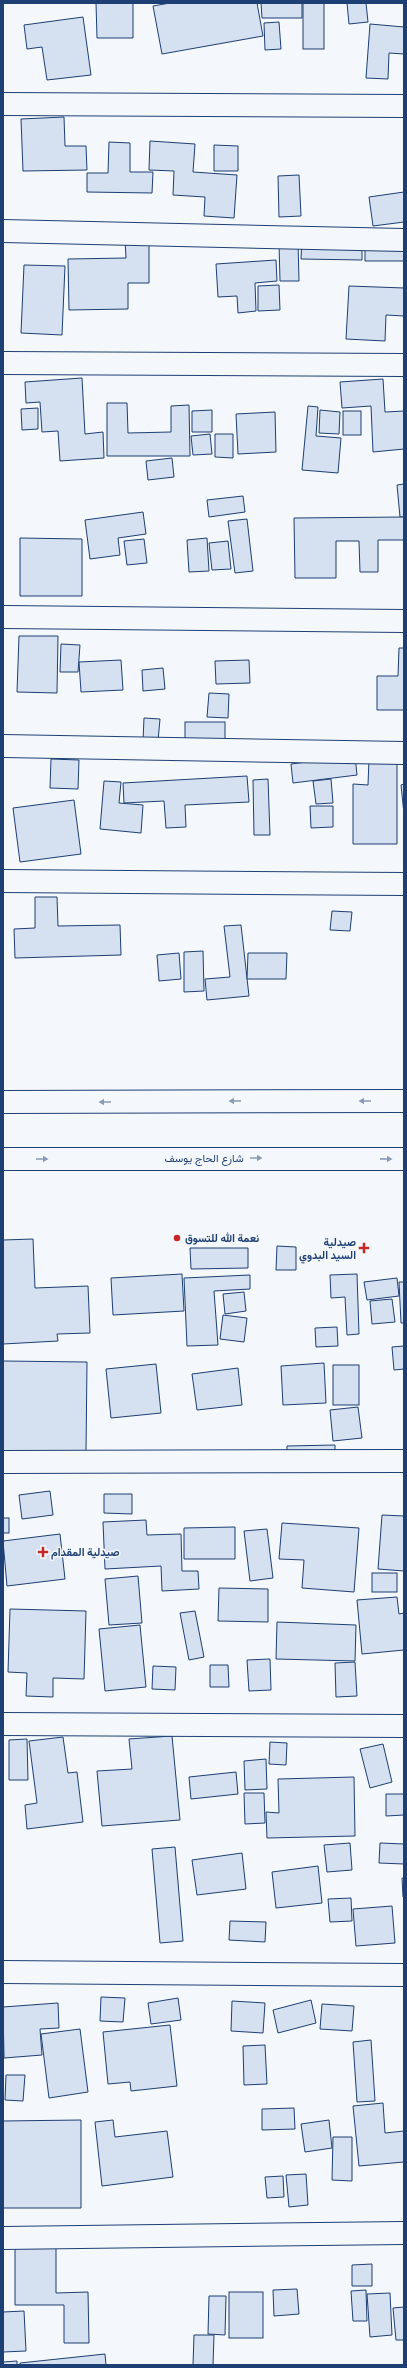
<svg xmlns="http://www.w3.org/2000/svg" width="407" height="2368" font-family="'Fira Sans',Vazirmatn,sans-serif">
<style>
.building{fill:#d5e0f0;stroke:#1d3f73}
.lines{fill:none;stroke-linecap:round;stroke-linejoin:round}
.street-casing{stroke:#1d3f73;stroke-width:24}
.secondary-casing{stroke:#1d3f73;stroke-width:24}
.street{stroke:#f4f7fb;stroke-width:22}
.secondary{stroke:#f4f7fb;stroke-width:22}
.oneway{fill:#889bb7}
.poi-dot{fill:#c62828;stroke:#f4f7fb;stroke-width:1.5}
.labels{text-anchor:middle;stroke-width:3;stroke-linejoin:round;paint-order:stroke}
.street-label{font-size:11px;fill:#1d3f73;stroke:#f4f7fb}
.poi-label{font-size:11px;font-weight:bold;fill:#1d3f73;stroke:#f4f7fb;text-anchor:start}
</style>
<rect width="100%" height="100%" fill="#f4f7fb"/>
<g class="building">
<polygon points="96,3 133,3 133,38 97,38"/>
<polygon points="170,3 257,3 263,36 162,54 153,6"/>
<polygon points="261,3 302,3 302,18 262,18"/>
<rect x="303" y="3" width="21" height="46"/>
<polygon points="347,3 366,3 368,22 349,24"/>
<polygon points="83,17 91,75 47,80 42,47 27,49 24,25"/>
<polygon points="279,22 281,49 265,50 264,23"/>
<polygon points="370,24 404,27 404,54 389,53 388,79 366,78"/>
<polygon points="64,117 65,146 86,146 87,170 23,171 21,119"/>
<polygon points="150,141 195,144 193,172 237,175 234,218 204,216 205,197 173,195 174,171 149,170"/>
<polygon points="109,142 130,143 130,172 153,172 152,193 87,192 87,173 108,173"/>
<polygon points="214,145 238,146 238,171 214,171"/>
<polygon points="299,175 301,216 279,217 278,176"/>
<polygon points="404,192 404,222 373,226 369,197"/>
<polygon points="125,239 149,239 149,283 128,283 128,309 69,310 68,259 126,258"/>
<polygon points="302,239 362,242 362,260 301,259"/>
<polygon points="298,242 299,281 280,281 279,243"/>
<polygon points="404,242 404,261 365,261 365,243"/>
<polygon points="276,260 277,281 255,283 256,311 238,313 237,296 218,297 216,264"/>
<polygon points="24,265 65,266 62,335 21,333"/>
<polygon points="279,285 280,310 258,311 258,286"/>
<polygon points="349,286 404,288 404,316 386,315 385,341 346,339"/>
<polygon points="82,378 85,434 103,432 104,458 60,461 58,431 42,432 40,402 26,403 25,382"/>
<polygon points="383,379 385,412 404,411 404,449 373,452 371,406 342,408 340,382"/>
<polygon points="107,403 127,403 128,433 171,432 171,406 189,405 190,456 107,456"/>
<polygon points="308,406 318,407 316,436 341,438 338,473 302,470"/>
<polygon points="38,408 38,429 22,430 21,409"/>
<polygon points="212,410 212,432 192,432 192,411"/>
<polygon points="320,410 340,412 339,434 319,433"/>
<rect x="343" y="411" width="18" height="24"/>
<polygon points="275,412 276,452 238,454 236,414"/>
<polygon points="210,434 212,454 193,455 191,436"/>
<polygon points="215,434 233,434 233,458 215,457"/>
<polygon points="172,458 174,477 148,480 146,461"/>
<polygon points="404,484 404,517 400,517 397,485"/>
<polygon points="243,496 245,512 209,517 207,500"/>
<polygon points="143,512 146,534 118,538 120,555 90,559 85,520"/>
<polygon points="404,517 404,540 378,540 378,572 360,572 359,541 336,541 336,578 295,578 294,518"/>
<polygon points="247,519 253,571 235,573 228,521"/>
<polygon points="20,538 82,539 82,596 20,596"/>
<polygon points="207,538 209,571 189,572 187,540"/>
<polygon points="144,539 147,563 127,565 124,541"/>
<polygon points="228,541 231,569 212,570 209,543"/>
<polygon points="19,636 58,636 57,693 17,692"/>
<polygon points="61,644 80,645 78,672 60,672"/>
<polygon points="399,648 404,648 404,710 377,710 377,676 398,676"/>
<polygon points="121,660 123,690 81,692 79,662"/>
<polygon points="249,660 250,683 216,684 215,661"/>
<polygon points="163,668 165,689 143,691 142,670"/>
<polygon points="209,693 229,694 228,718 207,717"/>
<polygon points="144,718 160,719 158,741 143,741"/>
<rect x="185" y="722" width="40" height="27"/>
<polygon points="355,756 357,775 293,783 291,764"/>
<polygon points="51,759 79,760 78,789 50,788"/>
<polygon points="369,759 397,760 397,844 353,844 353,784 368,785"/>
<polygon points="247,776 249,802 185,805 186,827 166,828 164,801 124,803 123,783"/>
<polygon points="268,779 270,835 254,835 253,780"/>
<polygon points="331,779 333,803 316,804 313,781"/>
<polygon points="104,781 121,782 119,803 143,805 141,833 100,829"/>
<polygon points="404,784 404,814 401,785"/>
<polygon points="74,800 81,854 20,862 13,808"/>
<polygon points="310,806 333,806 333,827 311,828"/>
<polygon points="35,897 57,897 58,926 120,925 121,955 15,958 14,929 35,928"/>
<polygon points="332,911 352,912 350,931 330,930"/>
<polygon points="241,925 249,996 207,1000 205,979 230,977 224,926"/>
<polygon points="203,951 204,991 184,992 184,952"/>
<polygon points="179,953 181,979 159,981 157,955"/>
<polygon points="248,953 287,953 286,979 247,979"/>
<polygon points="33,1239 35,1288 88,1286 90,1333 57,1334 58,1341 3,1344 3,1240"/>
<polygon points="277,1246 296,1247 296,1270 276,1270"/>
<polygon points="190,1248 248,1248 248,1268 191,1269"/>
<polygon points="182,1274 184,1311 113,1315 111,1278"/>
<polygon points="357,1274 359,1334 347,1335 345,1297 331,1298 330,1275"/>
<polygon points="250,1275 250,1289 214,1291 218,1345 187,1346 184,1278"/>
<polygon points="397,1278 399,1296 367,1300 364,1282"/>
<polygon points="399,1282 404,1282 404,1323 401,1323"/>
<polygon points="244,1292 246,1311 225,1314 223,1294"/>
<polygon points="392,1299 395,1322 372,1324 370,1301"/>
<polygon points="223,1315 247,1318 244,1342 220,1339"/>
<polygon points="337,1327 338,1346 316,1347 315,1328"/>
<polygon points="404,1346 404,1369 394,1370 392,1347"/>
<polygon points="3,1361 87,1362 86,1452 3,1451"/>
<polygon points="324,1363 326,1403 283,1405 281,1366"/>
<polygon points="156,1364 161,1413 111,1418 106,1369"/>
<rect x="333" y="1365" width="26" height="40"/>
<polygon points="238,1368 242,1405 197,1410 192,1374"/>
<polygon points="358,1407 362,1438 333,1441 330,1410"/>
<polygon points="335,1445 335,1462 287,1463 287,1446"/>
<polygon points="50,1491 53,1515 22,1519 19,1495"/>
<polygon points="104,1494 132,1494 132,1514 104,1513"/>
<polygon points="382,1515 404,1516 404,1571 378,1569"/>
<rect x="3" y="1518" width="6" height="15"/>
<polygon points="146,1520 147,1535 181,1534 182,1571 198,1571 199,1589 162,1591 161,1566 105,1569 103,1522"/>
<polygon points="282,1523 359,1528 354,1592 302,1588 304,1560 279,1559"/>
<polygon points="235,1527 235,1559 184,1559 184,1528"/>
<polygon points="267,1529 273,1578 250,1581 244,1531"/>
<polygon points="60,1534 65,1579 7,1586 3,1541"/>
<rect x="372" y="1573" width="25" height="19"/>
<polygon points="138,1576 142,1623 109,1625 105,1579"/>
<polygon points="219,1588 268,1589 268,1622 218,1621"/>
<polygon points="397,1597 399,1614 404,1613 404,1650 362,1654 357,1600"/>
<polygon points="10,1609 86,1611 84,1679 53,1678 53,1697 26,1696 27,1673 8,1672"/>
<polygon points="195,1611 204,1657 189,1660 180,1613"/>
<polygon points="277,1622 356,1625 355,1661 276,1659"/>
<polygon points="140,1625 146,1687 105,1691 99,1629"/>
<polygon points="270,1659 271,1690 249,1691 247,1660"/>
<polygon points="355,1662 357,1696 336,1697 335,1663"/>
<polygon points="210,1665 228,1665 229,1687 210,1687"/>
<polygon points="153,1666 176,1667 175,1690 152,1689"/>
<polygon points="172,1736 180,1820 102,1826 97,1771 132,1769 129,1739"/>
<polygon points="63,1737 68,1773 77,1772 83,1822 27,1829 25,1805 37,1803 29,1741"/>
<polygon points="27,1739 28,1780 9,1780 9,1740"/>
<polygon points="270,1742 287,1743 286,1765 269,1764"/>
<polygon points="383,1744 392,1782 370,1788 360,1749"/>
<polygon points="266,1759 267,1789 245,1790 244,1761"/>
<polygon points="236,1772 238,1794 191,1799 189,1777"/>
<polygon points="354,1777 355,1836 267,1838 266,1812 279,1813 278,1779"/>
<polygon points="244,1793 264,1793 265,1823 245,1824"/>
<polygon points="386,1794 404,1794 404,1815 386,1816"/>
<polygon points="350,1843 352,1870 327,1872 324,1845"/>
<polygon points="380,1843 404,1844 404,1864 379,1863"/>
<polygon points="175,1847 183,1941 160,1943 152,1849"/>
<polygon points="242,1853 246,1889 197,1895 192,1860"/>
<polygon points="318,1866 322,1903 276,1908 272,1872"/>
<polygon points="402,1878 404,1878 404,1897 403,1897"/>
<polygon points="351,1898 352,1921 330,1922 328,1899"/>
<polygon points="392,1906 395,1943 356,1946 353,1909"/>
<polygon points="230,1921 266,1922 265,1942 229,1940"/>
<polygon points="101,1997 125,1998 123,2022 100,2021"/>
<polygon points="178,1998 181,2020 151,2024 148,2003"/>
<polygon points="311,2000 316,2023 278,2033 273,2010"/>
<polygon points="232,2001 265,2003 263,2033 231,2031"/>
<polygon points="58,2003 59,2028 40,2029 42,2055 4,2058 3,2007"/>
<polygon points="322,2004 354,2006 352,2031 320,2029"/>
<polygon points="170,2025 177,2086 131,2091 130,2082 108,2084 103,2032"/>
<polygon points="80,2029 88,2092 49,2098 41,2034"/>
<polygon points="371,2040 375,2101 357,2102 353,2042"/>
<polygon points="265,2045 267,2084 244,2085 243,2046"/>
<polygon points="6,2075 25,2075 23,2101 5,2100"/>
<polygon points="383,2103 385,2133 404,2131 404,2162 359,2166 353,2106"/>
<polygon points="294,2108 295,2129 262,2130 262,2109"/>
<polygon points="81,2120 81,2208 3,2208 3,2121"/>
<polygon points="113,2120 115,2137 167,2131 173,2177 102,2186 95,2122"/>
<polygon points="329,2120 332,2148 305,2152 301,2124"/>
<polygon points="333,2137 352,2137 352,2181 332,2180"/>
<polygon points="306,2174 308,2205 289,2207 286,2175"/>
<polygon points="283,2176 284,2197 267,2198 265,2177"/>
<polygon points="15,2244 56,2245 56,2293 88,2292 89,2343 64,2343 64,2305 15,2305"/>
<polygon points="372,2264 372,2286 352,2286 352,2265"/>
<polygon points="297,2289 299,2314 274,2316 273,2290"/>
<polygon points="366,2290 367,2321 353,2321 351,2291"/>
<rect x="229" y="2292" width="34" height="46"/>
<polygon points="390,2293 392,2335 370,2337 367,2294"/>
<polygon points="209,2296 226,2296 225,2335 208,2334"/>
<polygon points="404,2307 404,2340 396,2340 393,2308"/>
<polygon points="24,2311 26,2351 3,2352 3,2312"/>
<polygon points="194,2335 214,2335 213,2365 193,2365"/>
<polygon points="105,2354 106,2365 20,2365 20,2363"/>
<polygon points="17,2361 17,2365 3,2365 3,2362"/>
</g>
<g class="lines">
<g class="street-casing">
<g id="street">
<polyline points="3,104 404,106"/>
<polyline points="3,231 404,240"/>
<polyline points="3,363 404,365"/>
<polyline points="3,617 404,621"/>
<polyline points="3,746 404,753"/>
<polyline points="3,881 404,884"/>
<polyline points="3,1462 404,1461"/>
<polyline points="3,1724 404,1726"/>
<polyline points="3,1972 404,1975"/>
<polyline points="3,2238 404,2233"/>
</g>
</g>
<g class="secondary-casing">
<g id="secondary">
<polyline points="3,1102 404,1101"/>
<polyline points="3,1159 404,1159"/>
</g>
</g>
<use href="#street" class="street"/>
<use href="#secondary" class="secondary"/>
</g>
<defs><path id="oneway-solid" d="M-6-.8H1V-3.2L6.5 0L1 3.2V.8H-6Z"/></defs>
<g class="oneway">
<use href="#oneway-solid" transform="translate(235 1101) rotate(180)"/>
<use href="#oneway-solid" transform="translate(365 1101) rotate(180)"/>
<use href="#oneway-solid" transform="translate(105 1102) rotate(180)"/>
<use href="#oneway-solid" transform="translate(256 1158)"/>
<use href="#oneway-solid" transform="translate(42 1159)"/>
<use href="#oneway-solid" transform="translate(386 1159) rotate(1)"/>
</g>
<g class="poi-dot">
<circle cx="177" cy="1238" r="4"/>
<path d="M362 1242h4v4h4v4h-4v4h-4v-4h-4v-4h4z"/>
<path d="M41 1546h4v4h4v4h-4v4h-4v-4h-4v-4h4z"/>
</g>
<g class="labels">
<g class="street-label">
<text x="204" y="1162">شارع الحاج يوسف</text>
</g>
<g class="poi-label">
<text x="185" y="1242">نعمة الله للتسوق</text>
<text x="356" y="1246" text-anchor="end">صيدلية<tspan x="356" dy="13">السيد البدوي</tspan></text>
<text x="51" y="1556">صيدلية المقدام</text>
</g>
</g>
<rect width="407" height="2368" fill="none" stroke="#1d3f73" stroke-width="8"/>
</svg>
